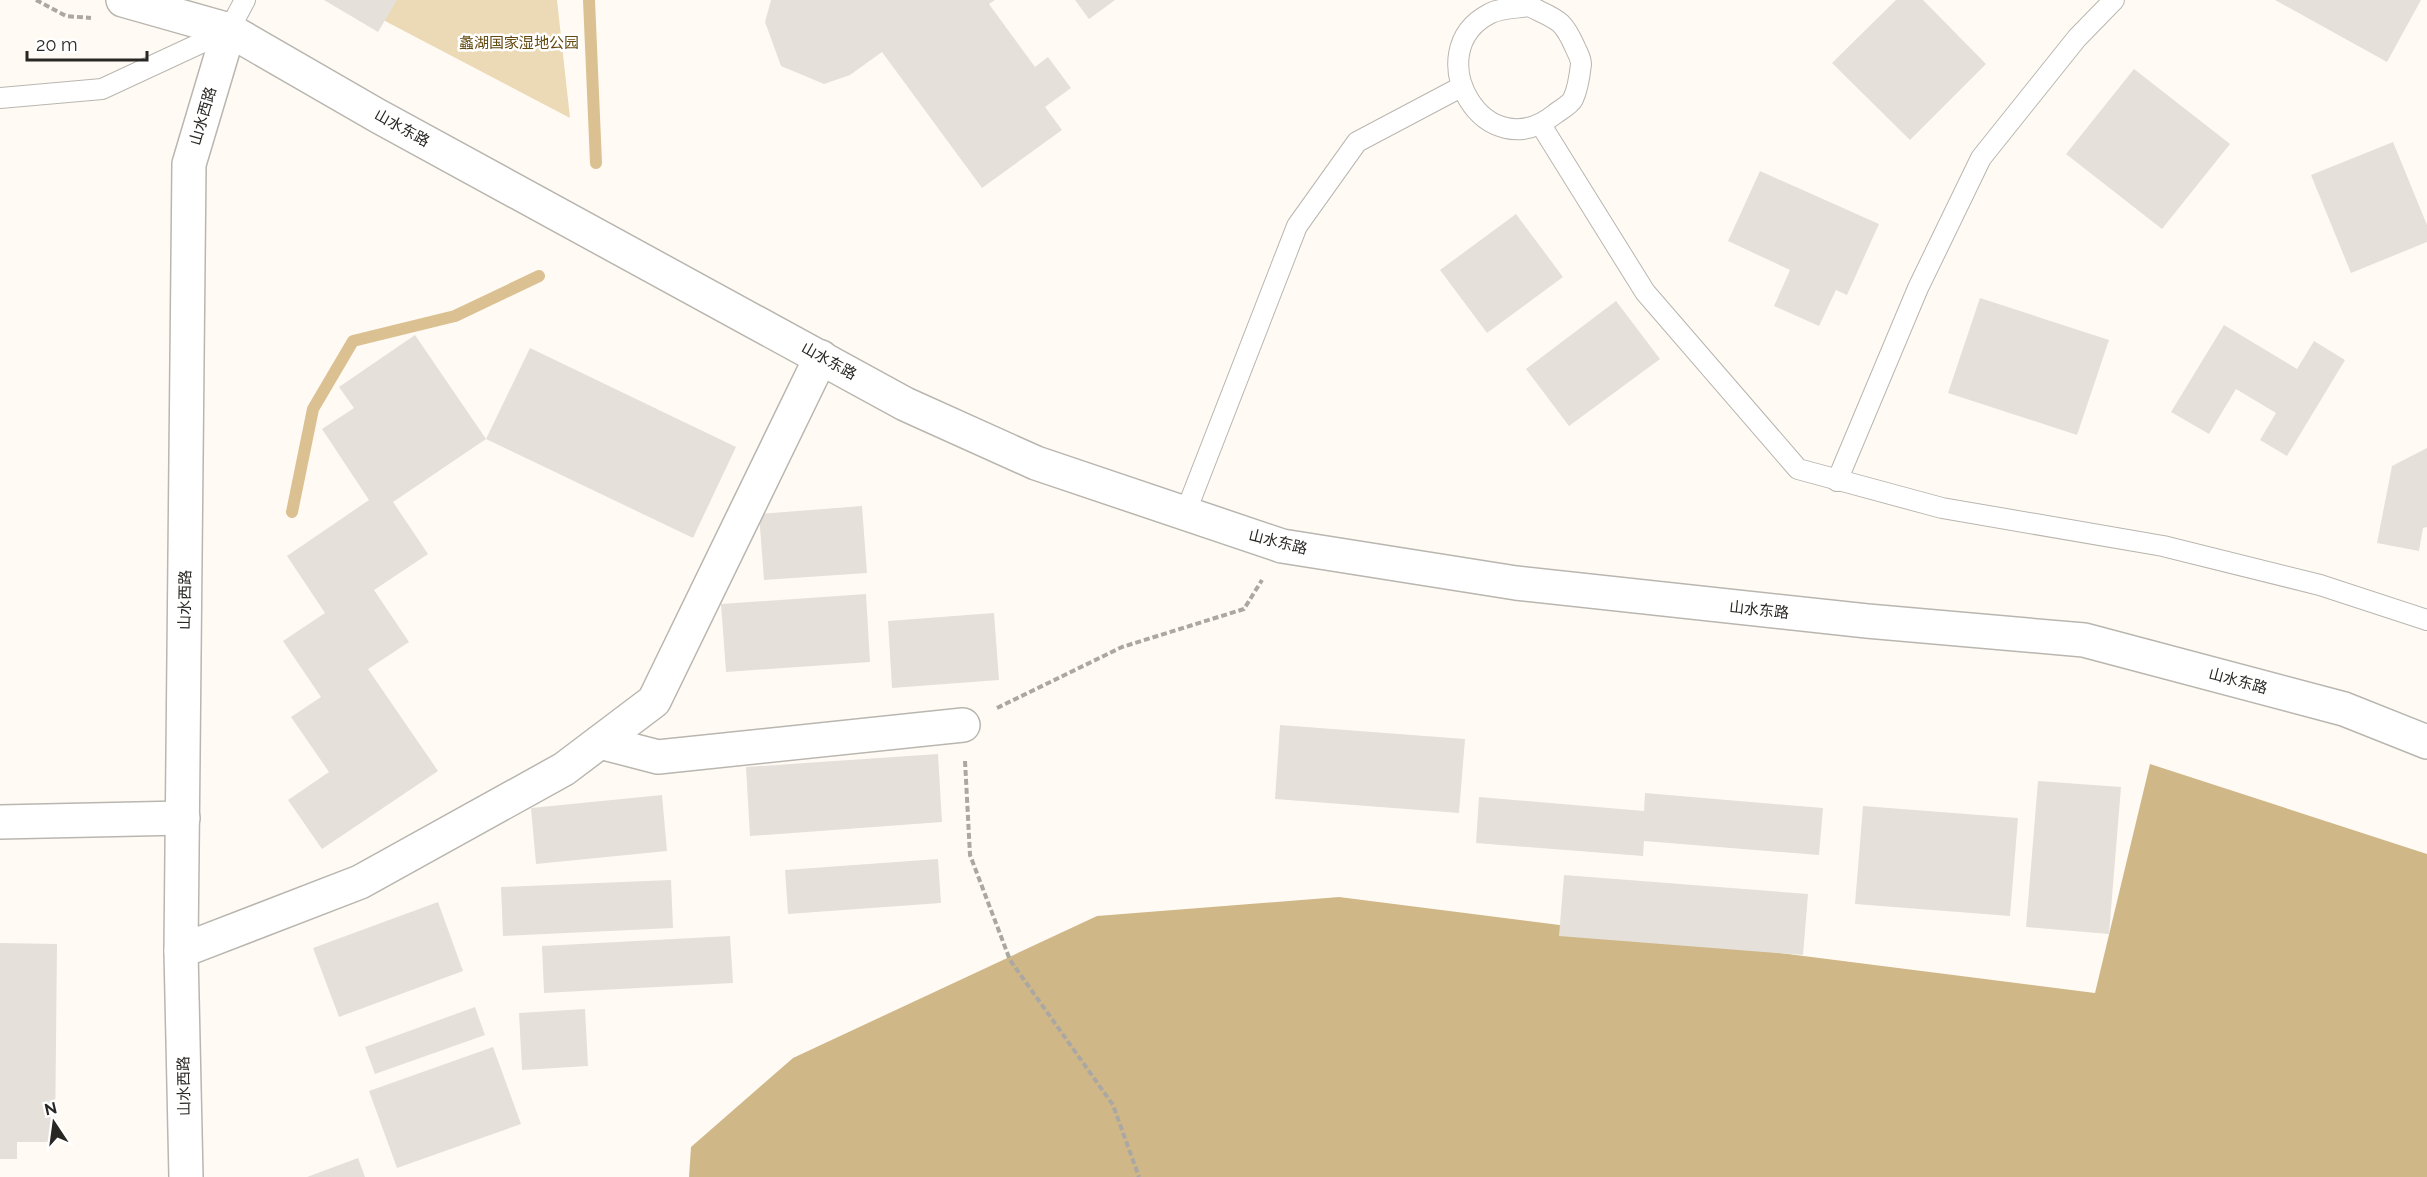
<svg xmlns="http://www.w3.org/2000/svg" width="2427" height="1177" font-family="Raleway,'Noto Sans SC',sans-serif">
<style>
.green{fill:#ecd9b6}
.forest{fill:#d0b788}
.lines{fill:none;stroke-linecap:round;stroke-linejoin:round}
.stream{stroke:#dbc192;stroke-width:12}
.building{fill:#e5e1da}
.service-casing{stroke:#b9b6b0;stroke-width:22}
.minor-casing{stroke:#b9b6b0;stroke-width:36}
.tertiary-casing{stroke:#b9b6b0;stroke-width:36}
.trunk-casing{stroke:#b9b6b0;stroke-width:36}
.path{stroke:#aba8a3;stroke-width:4;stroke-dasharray:6 3;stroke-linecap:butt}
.service{stroke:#fff;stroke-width:20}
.minor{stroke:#fff;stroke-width:33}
.tertiary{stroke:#fff;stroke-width:33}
.trunk{stroke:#fff;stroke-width:33}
.labels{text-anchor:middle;stroke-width:5;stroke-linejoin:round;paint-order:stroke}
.park-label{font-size:15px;fill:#634910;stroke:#fff}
.street-label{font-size:15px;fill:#282724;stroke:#fff}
</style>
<rect width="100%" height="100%" fill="#fffbf4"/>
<polygon class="green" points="345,0 557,0 570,118"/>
<polygon class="forest" points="2150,764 2427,854 2427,1177 689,1177 691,1147 793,1058 1097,916 1339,897 2095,993"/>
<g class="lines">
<g class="stream">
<polyline points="589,0 596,163"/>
<polyline points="292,512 313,409 353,341 455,316 539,276"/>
</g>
</g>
<g class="building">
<polygon points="324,0 397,0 378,32"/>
<polygon points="771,0 995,0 989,4 1035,67 1048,57 1071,88 1045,107 1062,130 982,188 882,52 850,75 824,84 781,66 765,22"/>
<polygon points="1075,0 1115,0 1089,19"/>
<polygon points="1896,0 1923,0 1986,64 1910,140 1832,63"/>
<polygon points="2275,0 2421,0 2387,62"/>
<polygon points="2134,69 2230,144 2162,229 2066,154"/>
<polygon points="2393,142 2427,225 2427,242 2351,273 2311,175"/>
<polygon points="1760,171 1879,224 1847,295 1836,290 1819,326 1774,306 1790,270 1728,241"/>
<polygon points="1516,214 1563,277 1487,333 1440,270"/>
<polygon points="1980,298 2109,340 2077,435 1948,393"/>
<polygon points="1616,301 1660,359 1569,426 1526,369"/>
<polygon points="2224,325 2297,369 2314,341 2345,360 2287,456 2260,440 2276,413 2236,389 2209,434 2171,412"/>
<polygon points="415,335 486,439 393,502 428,554 374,590 409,642 368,669 438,771 322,849 288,800 329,772 291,717 321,697 283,641 325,613 287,556 369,500 322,429 354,408 339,387"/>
<polygon points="530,348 736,447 693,538 486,439"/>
<polygon points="2427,448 2427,527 2423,528 2419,551 2377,543 2392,466"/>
<polygon points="862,506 867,573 764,580 759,514"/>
<polygon points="866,594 870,662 726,672 721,604"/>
<polygon points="994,613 999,680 892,688 888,621"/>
<polygon points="1280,725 1465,739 1459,813 1275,799"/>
<polygon points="938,754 942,822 750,836 746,767"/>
<polygon points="2038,781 2121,787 2109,934 2026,927"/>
<polygon points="1645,793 1823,808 1819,855 1644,841 1643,856 1476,843 1479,797 1644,811"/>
<polygon points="662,795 667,851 536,864 531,808"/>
<polygon points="1863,806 2018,818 2010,916 1855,904"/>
<polygon points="938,859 941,903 788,914 785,870"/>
<polygon points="1564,875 1808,894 1803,955 1559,936"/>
<polygon points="671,880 673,928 503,936 501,887"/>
<polygon points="438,902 463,971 339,1017 313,948"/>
<polygon points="730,936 733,983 544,993 542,946"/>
<polygon points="0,943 57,944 55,1142 17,1142 17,1159 0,1159"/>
<polygon points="475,1007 485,1035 375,1074 365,1047"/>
<polygon points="585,1009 588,1066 522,1070 519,1013"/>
<polygon points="493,1047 521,1124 397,1168 369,1091"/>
<polygon points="358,1158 365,1177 307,1177"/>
</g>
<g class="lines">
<g class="service-casing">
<g id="service">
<path d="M1529,6C1557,20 1562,18 1575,47C1577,52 1581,58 1581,64C1580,73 1577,91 1573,99C1570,105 1560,110 1555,114C1485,171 1417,52 1489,14C1499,8 1518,8 1529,6Z"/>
<polyline points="0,98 102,89 229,30 245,0"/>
<polyline points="1541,125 1645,292 1798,469 1942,508 2163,546 2320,585 2427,620"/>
<polyline points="1837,481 1918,288 1981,158 2077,38 2114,0"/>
<polyline points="1185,514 1297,226 1357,142 1461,87"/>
</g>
</g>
<g class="minor-casing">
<g id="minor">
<polyline points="600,742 658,757 963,725"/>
<polyline points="0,822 183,818"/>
<polyline points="181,951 360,882 564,769 654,701 821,357"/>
</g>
</g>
<g class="tertiary-casing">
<polyline id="tertiary" points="186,1177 181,951 189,164 229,30"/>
</g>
<g class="trunk-casing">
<polyline id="trunk" points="123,0 229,30 378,116 905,404 1036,463 1282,546 1516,583 1867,621 2084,640 2344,709 2427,742"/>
</g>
<g class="path">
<polyline points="36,0 66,16 91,18"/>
<polyline points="997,708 1122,647 1244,609 1262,580"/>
<polyline points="965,761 970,855 1010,960 1113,1105 1139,1177"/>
</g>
<use href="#service" class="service"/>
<use href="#minor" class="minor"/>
<use href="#tertiary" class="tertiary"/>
<use href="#trunk" class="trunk"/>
</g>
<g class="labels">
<g class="park-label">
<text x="519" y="48">蠡湖国家湿地公园</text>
</g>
<g class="street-label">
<text transform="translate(203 116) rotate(-74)" y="5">山水西路</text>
<text transform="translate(402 128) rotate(29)" y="5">山水东路</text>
<text transform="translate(829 361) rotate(29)" y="5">山水东路</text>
<text transform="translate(1278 542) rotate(14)" y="5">山水东路</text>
<text transform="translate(185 600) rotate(-89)" y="5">山水西路</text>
<text transform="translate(1759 610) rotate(6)" y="5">山水东路</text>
<text transform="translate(2238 681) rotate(15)" y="5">山水东路</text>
<text transform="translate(184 1086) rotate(-91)" y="5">山水西路</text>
</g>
</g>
<g transform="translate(54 1123) rotate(347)" stroke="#ffffff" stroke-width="4.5" paint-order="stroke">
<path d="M0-4.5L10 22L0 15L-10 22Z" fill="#282724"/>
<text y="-9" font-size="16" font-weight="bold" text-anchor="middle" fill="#282724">N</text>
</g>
<path d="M27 51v9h120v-9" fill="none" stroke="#282724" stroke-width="3"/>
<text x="36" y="51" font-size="18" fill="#282724" stroke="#ffffff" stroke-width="4.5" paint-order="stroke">20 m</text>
</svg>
